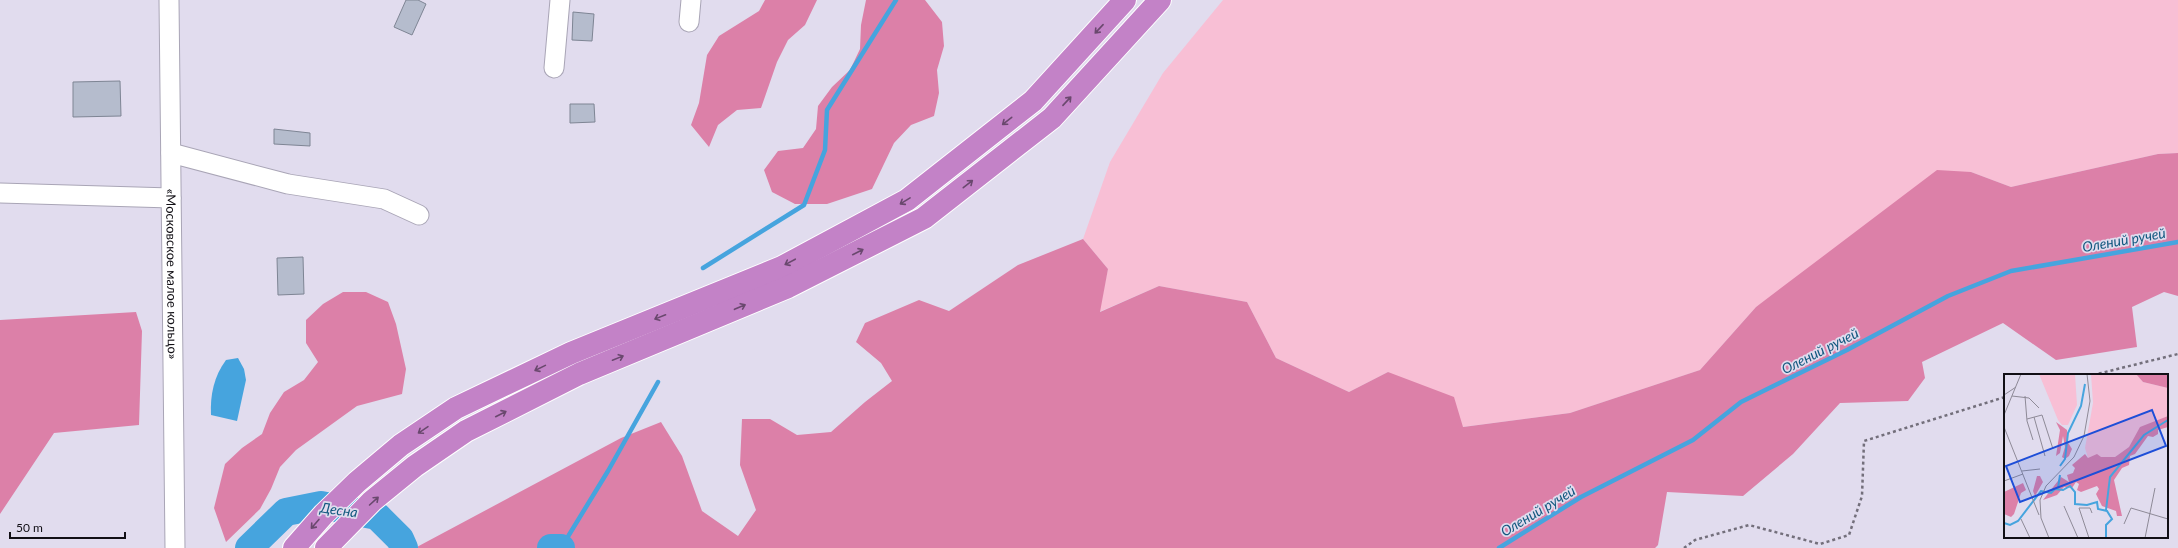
<svg xmlns="http://www.w3.org/2000/svg" width="2178" height="548" font-family="Lato,sans-serif">
<style>
.green{fill:#f8bfd5}
.forest{fill:#dc80a8}
.water{fill:#46a4de}
.lines{fill:none;stroke-linecap:round;stroke-linejoin:round}
.stream{stroke:#46a4de;stroke-width:4.5}
.river{stroke:#46a4de;stroke-width:28}
.building{fill:#b5bccd;stroke:#7e8594}
.minor-casing{stroke:#a9a5b6;stroke-width:21}
.highway-casing{stroke:#fff;stroke-width:24}
.path{stroke:#736f7b;stroke-width:2.5;stroke-dasharray:3 3;stroke-linecap:butt}
.minor{stroke:#fff;stroke-width:19}
.highway{stroke:#c382c7;stroke-width:22}
.oneway{stroke:#6a486e}
.labels{text-anchor:middle;stroke-width:3.5;stroke-linejoin:round;paint-order:stroke}
.street-label{font-size:13px;fill:#110f15;stroke:#e1dcee}
.water-label{font-size:14px;font-style:italic;fill:#12587f;stroke:#e1dcee}
.inset-river{fill:none;stroke:#46a4de;stroke-width:2}
.inset-road{fill:none;stroke:#8e8a97;stroke-width:1}
.view{fill:#1d4ed8;fill-opacity:0.15;stroke:#1d4ed8;stroke-width:2}
.inset-edge{fill:none;stroke:#110f15;stroke-width:2}
</style>
<rect width="100%" height="100%" fill="#e1dcee"/>
<polygon class="green" points="1223,0 2178,0 2178,153 2158,154 2011,187 1971,172 1756,307 1700,370 1570,413 1462,427 1388,372 1349,392 1276,358 1247,302 1159,286 1099,312 1108,269 1083,239 1110,162 1163,73"/>
<g class="forest">
<polygon points="765,0 817,0 805,25 788,40 777,62 761,108 737,110 718,125 709,147 691,125 699,103 707,55 719,36 759,11"/>
<polygon points="866,0 925,0 942,22 944,46 937,70 939,93 934,116 911,125 894,143 872,189 827,204 795,204 772,192 764,170 778,151 803,148 816,129 818,106 832,87 850,70 860,49 861,25"/>
<polygon points="2178,153 2178,296 2164,292 2132,307 2137,347 2056,360 2003,323 1922,362 1925,378 1908,401 1840,403 1793,454 1743,496 1667,492 1658,545 1655,548 415,548 621,438 661,422 682,456 702,511 738,536 756,510 740,465 742,419 770,419 797,435 831,432 865,402 892,381 881,363 856,342 865,323 919,300 949,311 1018,265 1083,239 1108,269 1100,312 1159,286 1247,302 1276,358 1349,392 1388,372 1454,397 1463,427 1570,413 1700,370 1756,307 1937,170 1971,172 2011,187 2158,154"/>
<polygon points="343,292 366,292 388,302 396,324 406,369 402,394 357,406 296,450 280,467 271,489 260,509 226,542 214,508 225,464 242,448 262,434 270,413 284,392 304,380 318,362 306,343 306,320 323,304"/>
<polygon points="136,312 142,331 139,425 54,433 0,514 0,320"/>
</g>
<path class="water" d="M238,358L244,369L246,380L237,421L211,415C210,395 214,376 226,360Z"/>
<g class="lines">
<g class="stream">
<polyline points="703,268 804,205 825,150 827,110 896,0"/>
<polyline points="561,548 608,471 658,382"/>
<polyline points="1499,548 1581,497 1693,440 1741,402 1847,350 1948,296 2011,271 2178,242"/>
</g>
<g class="river">
<polyline points="249,548 286,512 321,505 377,516 400,539 404,548"/>
<polyline points="551,548 561,548"/>
</g>
</g>
<g class="building">
<polygon points="406,0 418,0 426,4 412,35 394,27"/>
<polygon points="573,12 594,14 592,41 572,40"/>
<polygon points="120,81 121,116 73,117 73,82"/>
<polygon points="570,104 594,104 595,122 570,123"/>
<polygon points="274,129 310,133 310,146 274,144"/>
<polygon points="303,257 304,294 278,295 277,258"/>
</g>
<g class="lines">
<g class="minor-casing">
<g id="minor">
<path id="s1" d="M169,0L175,548"/>
<polyline points="689,22 691,0"/>
<polyline points="554,68 560,0"/>
<polyline points="171,153 288,184 384,199 419,215"/>
<polyline points="0,193 171,198"/>
</g>
</g>
<g class="highway-casing">
<g id="highway">
<polyline points="294,548 324,514 357,482 401,445 456,408 571,353 782,267 907,200 1033,101 1125,0"/>
<polyline points="326,548 372,501 415,466 466,431 579,374 788,287 924,218 1052,118 1160,0"/>
</g>
</g>
<g class="path">
<polyline points="2093,375 2178,354"/>
<polyline points="1684,548 1695,540 1749,525 1820,544 1849,535 1862,496 1864,441 2005,397"/>
</g>
<use href="#minor" class="minor"/>
<use href="#highway" class="highway"/>
</g>
<defs><path id="oneway-shaft" d="M-6 0H5M1.5-3L5.5 0L1.5 3" fill="none" stroke-width="1.6" stroke-linecap="round" stroke-linejoin="round"/></defs>
<g class="oneway">
<use href="#oneway-shaft" transform="translate(1099 29) rotate(133)"/>
<use href="#oneway-shaft" transform="translate(1067 101) rotate(-47)"/>
<use href="#oneway-shaft" transform="translate(1007 121) rotate(142)"/>
<use href="#oneway-shaft" transform="translate(968 184) rotate(-38)"/>
<use href="#oneway-shaft" transform="translate(905 201) rotate(148)"/>
<use href="#oneway-shaft" transform="translate(858 252) rotate(-27)"/>
<use href="#oneway-shaft" transform="translate(790 262) rotate(152)"/>
<use href="#oneway-shaft" transform="translate(740 307) rotate(-23)"/>
<use href="#oneway-shaft" transform="translate(660 317) rotate(158)"/>
<use href="#oneway-shaft" transform="translate(618 358) rotate(-22)"/>
<use href="#oneway-shaft" transform="translate(540 368) rotate(154)"/>
<use href="#oneway-shaft" transform="translate(501 414) rotate(-27)"/>
<use href="#oneway-shaft" transform="translate(423 430) rotate(146)"/>
<use href="#oneway-shaft" transform="translate(374 501) rotate(-42)"/>
<use href="#oneway-shaft" transform="translate(315 524) rotate(131)"/>
</g>
<g class="labels">
<g class="street-label">
<text dy="5" stroke="none"><textPath href="#s1" startOffset="274">«Московское малое кольцо»</textPath></text>
</g>
<g class="water-label">
<text transform="translate(2124 240) rotate(-10)" y="5">Олений ручей</text>
<text transform="translate(1820 351) rotate(-27)" y="5">Олений ручей</text>
<text transform="translate(339 510) rotate(8)" y="5">Десна</text>
<text transform="translate(1538 511) rotate(-31)" y="5">Олений ручей</text>
</g>
</g>
<g transform="translate(2004 374)">
<rect width="164" height="164" fill="#e1dcee"/>
<path d="M35,0H71L73,31L64,51H58L54,46ZM87,0H132L139,8L164,14V42L138,53L125,73L111,83L84,84L81,74L89,29Z" fill="#f8bfd5"/>
<path d="M132,0H164V14L139,8ZM164,42V53L154,56V60L149,63L144,62L131,80L126,82L125,91L118,94L110,106L118,142H113L112,137L98,132L92,120L95,115L93,112L77,118L73,116L75,110L72,108L68,114L60,113L53,121L39,126L57,103L65,108L63,101L69,99L71,94L68,91L81,80L84,84L93,80L97,83H111L125,73L136,53ZM52,48L63,56V67L68,75L65,82L61,85L58,83L61,73L59,62L56,79L52,82L56,56ZM33,102H36L39,108L31,122L29,117ZM19,109L22,116L17,119L10,140L7,143L0,140V118Z" fill="#dc80a8"/>
<path class="inset-river" d="M56,92L61,85L64,59L77,32L81,10M54,114L56,101M102,136L106,103L140,61L164,46M0,149L6,151L14,147L37,117L47,119L51,115L59,116L66,112L71,118V130L83,131L93,128L94,135L103,137L108,145L102,151V164"/>
<path class="inset-road" d="M0,21L12,13M8,22L25,24L35,34M21,22L23,47L29,66M0,41L17,0M30,43L41,82M23,45L38,41L49,75M0,53L35,141M18,97L36,95M0,107L19,100M60,132L74,164M17,145L26,164M120,150L127,134L164,145M45,164L37,144L36,126L42,112L70,83L80,62L86,27L83,0M85,164L75,134H86L88,139M141,164L151,114"/>
<path class="view" d="M148,36L162,72L16,128L2,92Z"/>
<rect width="164" height="164" class="inset-edge"/>
</g>
<path d="M10 532v6h115v-6" fill="none" stroke="#110f15" stroke-width="2"/>
<text x="16" y="532" font-size="12" fill="#110f15" stroke="#e1dcee" stroke-width="3" paint-order="stroke">50 m</text>
</svg>
